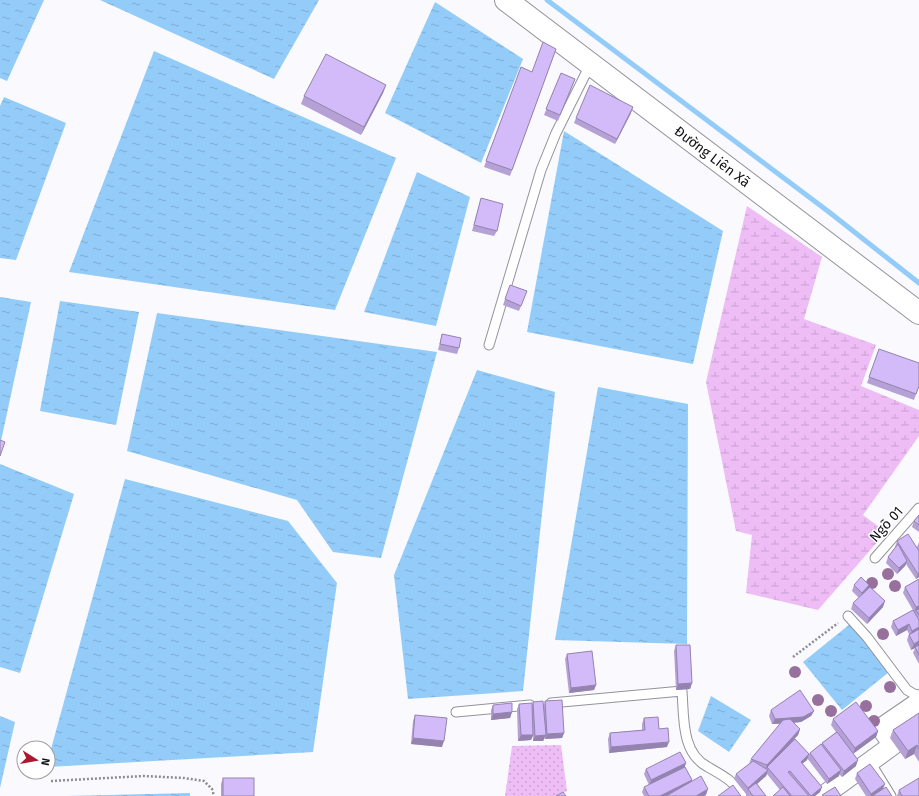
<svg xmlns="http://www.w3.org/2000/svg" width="919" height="796" font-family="'Fira Sans',sans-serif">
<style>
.wetland{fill:url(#wetland-marsh)}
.garden{fill:url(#garden-dots)}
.water{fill:url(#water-ripples)}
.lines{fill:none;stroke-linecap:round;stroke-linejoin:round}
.stream{stroke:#93cbf9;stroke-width:5}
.lane-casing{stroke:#92939c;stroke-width:11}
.street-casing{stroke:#92939c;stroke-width:21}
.secondary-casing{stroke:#92939c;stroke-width:24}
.path{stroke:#8b8c8f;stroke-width:2.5;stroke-dasharray:2 2;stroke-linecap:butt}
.lane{stroke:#fff;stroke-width:9}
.street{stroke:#fff;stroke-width:19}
.secondary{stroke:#fff;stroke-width:22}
.tree{fill:#97709e}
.wall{fill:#b5a1d5}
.shaded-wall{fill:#9383ae}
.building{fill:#d2bbf8;stroke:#9383ae}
.labels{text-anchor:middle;stroke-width:3;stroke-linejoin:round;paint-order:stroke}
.street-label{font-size:14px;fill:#121316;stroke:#fff}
</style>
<defs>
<pattern id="wetland-marsh" width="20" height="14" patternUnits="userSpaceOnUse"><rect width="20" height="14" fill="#eebdf6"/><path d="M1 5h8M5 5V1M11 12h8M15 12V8" fill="none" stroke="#cba2d2"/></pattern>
<pattern id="garden-dots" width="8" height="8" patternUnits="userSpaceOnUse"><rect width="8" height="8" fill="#eebdf6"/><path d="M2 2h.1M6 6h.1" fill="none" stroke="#cba2d2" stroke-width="1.8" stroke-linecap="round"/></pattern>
<pattern id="water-ripples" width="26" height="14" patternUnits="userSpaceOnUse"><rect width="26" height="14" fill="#93cbf9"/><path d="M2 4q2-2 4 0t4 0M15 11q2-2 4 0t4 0" fill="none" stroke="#7eadd5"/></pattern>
</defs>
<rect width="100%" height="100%" fill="#fafafe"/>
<polygon class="wetland" points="747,206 822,257 804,319 876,345 861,386 919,410 919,436 863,515 886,532 818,610 746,593 752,535 736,531 706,382"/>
<polygon class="garden" points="561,745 567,791 556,796 505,796 512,746"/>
<g class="water">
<polygon points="0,0 44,0 7,81 0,78"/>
<polygon points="100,0 319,0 274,79"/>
<polygon points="435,2 523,59 481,163 385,113"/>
<polygon points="154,51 396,158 335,310 69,272"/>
<polygon points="4,97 66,123 16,260 0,258 0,106"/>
<polygon points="564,131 723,231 693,364 527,332"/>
<polygon points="417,172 470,197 436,326 364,312"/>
<polygon points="0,297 31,302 1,441 0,441"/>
<polygon points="60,301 139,312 116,425 40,411"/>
<polygon points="157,313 437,352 381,558 333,552 297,500 127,451"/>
<polygon points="477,370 555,392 523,691 408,699 394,575"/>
<polygon points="598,387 688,404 687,644 555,640"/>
<polygon points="0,464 74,494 20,673 0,667"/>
<polygon points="125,479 288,521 337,583 313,752 48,767 48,760"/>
<polygon points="850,624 889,672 842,710 803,662"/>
<polygon points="711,696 751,720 729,752 698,731"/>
<polygon points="0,716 15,722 0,788"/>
<polygon points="190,793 190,796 67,796"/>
</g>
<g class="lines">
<polyline class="stream" points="547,0 829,212 919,283"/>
<g class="lane-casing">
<g id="lane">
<polyline points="489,345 541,170 556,133 590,65"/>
<polyline points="875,558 919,508"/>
<polyline points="848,616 867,637 907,690 914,694 919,695"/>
<path d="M551,703L682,691C684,717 681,753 708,767C722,775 735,782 744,796"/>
<polyline points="456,712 530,705"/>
<polyline points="870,762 891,796"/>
</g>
</g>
<g class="street-casing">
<polyline id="street" points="823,796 893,745 881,728 919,702"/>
</g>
<g class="secondary-casing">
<g id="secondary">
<path id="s1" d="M506,0L919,313"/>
</g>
</g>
<g class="path">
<polyline points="793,657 838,623"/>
<polyline points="51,781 144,776 184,778 204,781 212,789 214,796"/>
</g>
<use href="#lane" class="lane"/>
<use href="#street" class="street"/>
<use href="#secondary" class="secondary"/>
</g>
<g class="tree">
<circle cx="888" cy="574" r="6"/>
<circle cx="872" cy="583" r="6"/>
<circle cx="895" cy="586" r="6"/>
<circle cx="883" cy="634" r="6"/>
<circle cx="795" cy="672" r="6"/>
<circle cx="890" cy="687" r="6"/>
<circle cx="818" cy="700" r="6"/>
<circle cx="866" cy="706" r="6"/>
<circle cx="831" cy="711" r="6"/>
<circle cx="874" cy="721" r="6"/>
</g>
<g class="wall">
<polygon points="556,49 510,176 484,167 521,67 532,72"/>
<polygon points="561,73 575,79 558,121 544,115"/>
<polygon points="386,85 383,93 361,135 301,104 304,96"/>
<polygon points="631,113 615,144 574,123 576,118"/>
<polygon points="481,198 497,231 494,236 472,231"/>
<polygon points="510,285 527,291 519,311 503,305"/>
<polygon points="442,334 459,348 457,354 438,350"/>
<polygon points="879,349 919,386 914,400 867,383"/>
<polygon points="919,515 919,532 912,527 914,521"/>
<polygon points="897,541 917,547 919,542 919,577 916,579 906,564 905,566 897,574 886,563 888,557 895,548 895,547"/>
<polygon points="919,579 919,664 913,653 915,648 911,650 907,640 909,634 907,630 896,636 891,627 893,621 913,610 903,593 905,587"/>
<polygon points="854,585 869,585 868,588 883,607 867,624 851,609 853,603 859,598 852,591"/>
<polygon points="676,645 692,683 690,689 676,690 674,651"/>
<polygon points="567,654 596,685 594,690 569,693 565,659"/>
<polygon points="545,701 564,733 562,738 545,739 545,737 543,741 533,741 533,736 531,740 518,741 517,709 519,704 532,706 533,702 544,705"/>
<polygon points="493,705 512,712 510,718 491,720 491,710"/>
<polygon points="771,710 814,711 811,716 801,722 794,723 800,729 798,735 780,755 809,754 807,760 802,764 822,787 820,792 815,796 773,796 780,790 767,774 766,776 757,784 766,796 746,796 746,794 734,779 736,774 749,764 751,759 780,724 772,724 769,716"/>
<polygon points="919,713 919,762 914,754 905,759 890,738 893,730"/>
<polygon points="415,715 442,747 411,744 413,721"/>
<polygon points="644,718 659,729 667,747 609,753 608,739 610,733 642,730 642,724"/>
<polygon points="833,719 878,731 876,737 853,753 856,766 842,777 839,774 839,776 827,784 807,758 810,753 821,745 822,743 836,732 831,725"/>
<polygon points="686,763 684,767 691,782 706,795 704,796 644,796 642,792 644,787 649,785 644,774 646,769"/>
<polygon points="857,773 885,784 883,789 892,796 866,796 855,779"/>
<polygon points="223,778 254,796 221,796 221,784"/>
<polygon points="899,790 919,796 897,796"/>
</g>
<g class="shaded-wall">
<polygon points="386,85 383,93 361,135 364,127"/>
<polygon points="633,107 631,113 615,144 617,139"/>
<polygon points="907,561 905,566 897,574 899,568"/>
<polygon points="919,573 919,577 916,579 918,574"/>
<polygon points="869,585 867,591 860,599 862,593"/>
<polygon points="885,601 883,607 867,624 869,618"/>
<polygon points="919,606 919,610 916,610 915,612 914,613 916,607"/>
<polygon points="909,624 907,630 896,636 898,630"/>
<polygon points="919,627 919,632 910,636 912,631"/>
<polygon points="919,641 919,646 911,650 914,644"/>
<polygon points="692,683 690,689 676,690 678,684"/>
<polygon points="596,685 594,690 569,693 571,688"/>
<polygon points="814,711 811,716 801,722 772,724 775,719"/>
<polygon points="512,712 510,718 491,720 493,714"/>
<polygon points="800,729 798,735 768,767 767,767 764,771 767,765"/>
<polygon points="878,731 876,737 853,754 855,748"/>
<polygon points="564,733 562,738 545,739 547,734"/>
<polygon points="521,735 533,735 531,740 518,741"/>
<polygon points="546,735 543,741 533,741 535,736"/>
<polygon points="413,738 444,741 442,747 411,744"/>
<polygon points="669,742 667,747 609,753 611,747"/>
<polygon points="917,745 914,754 905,759 908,751"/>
<polygon points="809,754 807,760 798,767 801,762"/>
<polygon points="858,760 856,766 842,777 844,771"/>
<polygon points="686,763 684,769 649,786 651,780"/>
<polygon points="768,770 766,776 749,791 748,789 746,794 748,788"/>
<polygon points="841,770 839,776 827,784 829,779"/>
<polygon points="692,780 690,786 669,796 660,796"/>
<polygon points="885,784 882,790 874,796 870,796 871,794"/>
<polygon points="822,787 820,792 815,796 811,796"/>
<polygon points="708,789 706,795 704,796 696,796"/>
</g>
<g class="building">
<polygon points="543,42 556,49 512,170 486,161 521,67 532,72"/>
<polygon points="326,54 386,85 364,127 304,96"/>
<polygon points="561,73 575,79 560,115 546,109"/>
<polygon points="590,85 633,107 617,139 576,118"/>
<polygon points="481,198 503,204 497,231 474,225"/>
<polygon points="510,285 527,291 521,306 505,299"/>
<polygon points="442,334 461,338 459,348 440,344"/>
<polygon points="879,349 919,363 919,386 916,394 869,377"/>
<polygon points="0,440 5,442 0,456"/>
<polygon points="919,515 919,525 914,521"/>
<polygon points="908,534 919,551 919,573 918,574 897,541"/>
<polygon points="898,544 907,561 899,568 888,557"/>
<polygon points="861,577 869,585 862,593 854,585"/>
<polygon points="919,579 919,606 916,607 905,587"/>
<polygon points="870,587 885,601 869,618 853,603"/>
<polygon points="919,609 919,615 916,610"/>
<polygon points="913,610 919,620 919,627 912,631 909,624 898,630 893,621"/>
<polygon points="919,629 919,641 914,644 909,635"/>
<polygon points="676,645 690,645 692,683 678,684"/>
<polygon points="919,645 919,655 915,647"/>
<polygon points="592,651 596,685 571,688 567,654"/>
<polygon points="800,690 814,711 803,717 775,719 771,710"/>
<polygon points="562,700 564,733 547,734 545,701"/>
<polygon points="543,701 546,735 535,736 533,702"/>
<polygon points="856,702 878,731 855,748 833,719"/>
<polygon points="512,703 512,712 493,714 493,705"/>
<polygon points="532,703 533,735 521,735 519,704"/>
<polygon points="919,713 919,749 917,745 908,751 893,730"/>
<polygon points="415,715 447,718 444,741 413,738"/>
<polygon points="658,717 659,729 668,728 669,742 611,747 610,733 645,730 644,718"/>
<polygon points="790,719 800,729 767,765 751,759 783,720"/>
<polygon points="837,732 858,760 844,771 822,743"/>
<polygon points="795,739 809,754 801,762 822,787 811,796 790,771 788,772 809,796 792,796 767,767"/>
<polygon points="821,744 841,770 829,779 810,753"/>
<polygon points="680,752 686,763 651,780 646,769"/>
<polygon points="753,761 768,770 748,788 736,774"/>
<polygon points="870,764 885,784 871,794 857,773"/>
<polygon points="685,767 692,780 660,796 649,796 644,787"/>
<polygon points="701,776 708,789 696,796 666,796"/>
<rect x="223" y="778" width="31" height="18"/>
<polygon points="919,778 919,796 902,796 899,790"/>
<polygon points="756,783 766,796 753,796 748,789"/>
<polygon points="733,785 741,796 718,796"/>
<polygon points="783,787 790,796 773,796"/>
<polygon points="835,787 841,796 823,796 822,795"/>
<polygon points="886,787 892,796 872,796"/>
<polygon points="563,792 566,796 556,796"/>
</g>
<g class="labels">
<g class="street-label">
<text dy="5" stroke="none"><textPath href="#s1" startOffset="259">Đường Liên Xã</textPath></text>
<text transform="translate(886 524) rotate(-48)" y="5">Ngõ 01</text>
</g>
</g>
<g transform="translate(36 760) rotate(101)"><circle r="19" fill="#ffffff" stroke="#a0a1a2"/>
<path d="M0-3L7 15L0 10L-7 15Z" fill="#ac1830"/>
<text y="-6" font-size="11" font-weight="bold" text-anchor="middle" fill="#121316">N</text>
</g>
</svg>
